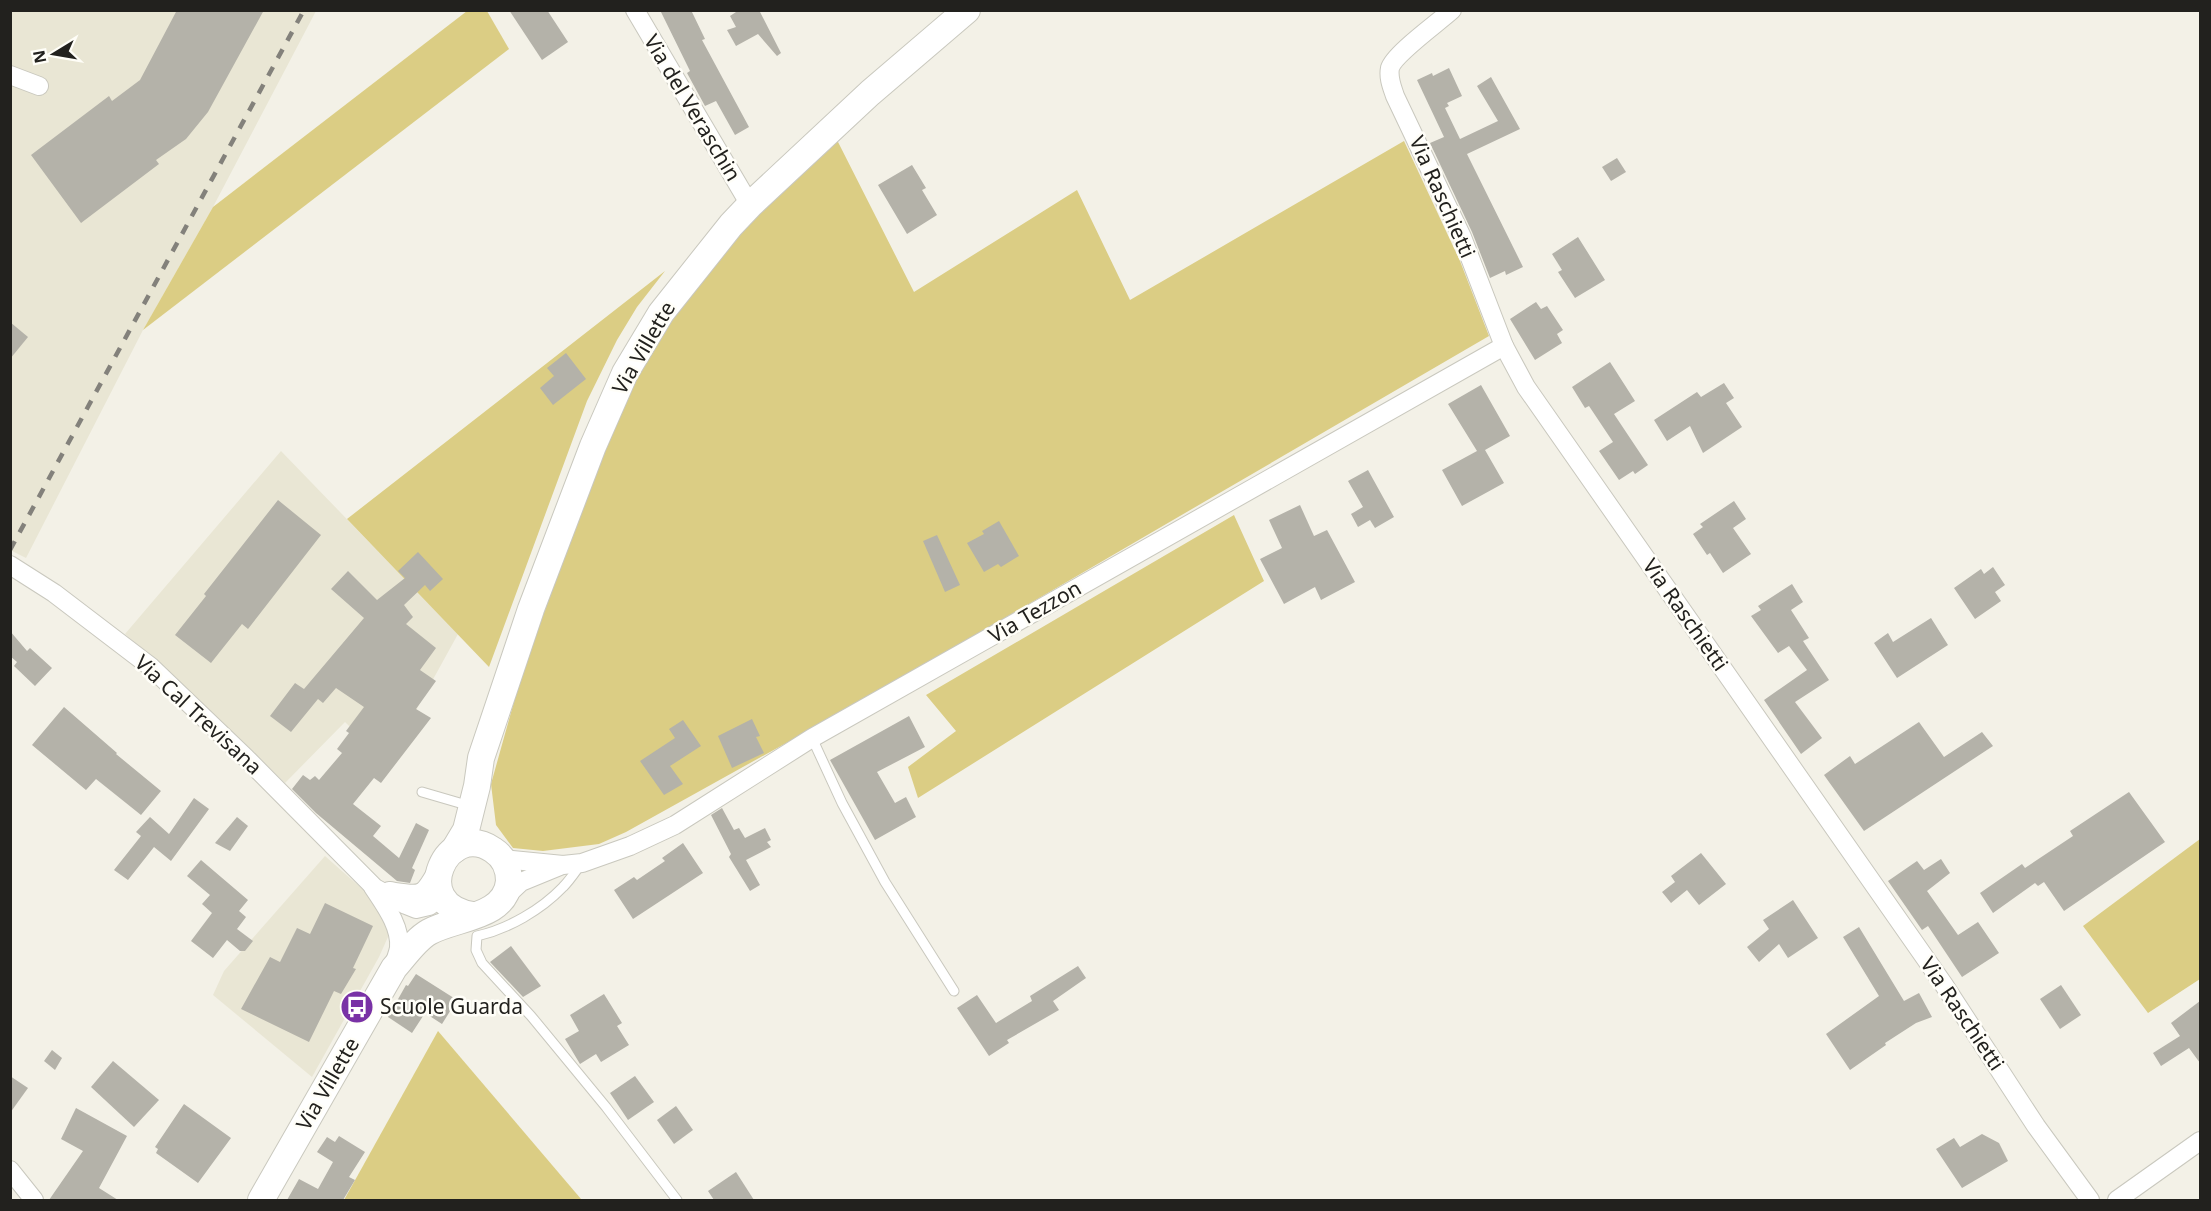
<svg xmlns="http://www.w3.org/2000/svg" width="2211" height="1211" font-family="'Noto Sans',sans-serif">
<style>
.built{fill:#e9e6d4}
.green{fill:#dbcd84}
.building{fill:#b4b2a9}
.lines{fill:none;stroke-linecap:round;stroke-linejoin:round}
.lane-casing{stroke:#c9c8be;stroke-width:11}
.street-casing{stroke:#c9c8be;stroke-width:20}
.secondary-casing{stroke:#c9c8be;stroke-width:28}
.lane{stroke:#fff;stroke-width:9}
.street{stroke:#fff;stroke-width:18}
.secondary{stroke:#fff;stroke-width:26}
.rail{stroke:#83817b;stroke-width:4.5;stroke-dasharray:10 10;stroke-linecap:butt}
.labels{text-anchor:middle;stroke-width:5;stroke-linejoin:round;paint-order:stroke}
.street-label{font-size:21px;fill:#22211e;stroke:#fffef8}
.poi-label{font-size:21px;fill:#22211e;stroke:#fffef8;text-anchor:start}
</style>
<rect width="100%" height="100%" fill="#f3f1e7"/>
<g class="built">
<polygon points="10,11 316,11 213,207 143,330 26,558 10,550"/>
<polygon points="281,451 458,634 387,763 345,722 285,783 190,691 125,634"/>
<polygon points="325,856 396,919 379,957 312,1077 213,995 224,971"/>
</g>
<g class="green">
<polygon points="467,11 487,11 509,49 143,330 213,207"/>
<polygon points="837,140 914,292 1077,190 1130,300 1404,141 1460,261 1489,336 876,693 626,832 599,844 543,851 513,848 496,825 491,784 522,673 617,413 683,299 755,210"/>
<polygon points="665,271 637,307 617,340 587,401 489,667 347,519"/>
<polygon points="1234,515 1264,581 918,798 908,767 956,731 926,695"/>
<polygon points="2200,839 2200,979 2148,1013 2083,926"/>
<polygon points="438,1031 581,1199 579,1200 344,1200"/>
</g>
<g class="building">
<polygon points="177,10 264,10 208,112 186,139 156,160 159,164 81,223 31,155 109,96 112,101 140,80"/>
<polygon points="509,10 547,10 568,42 542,60"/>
<polygon points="660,10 691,10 705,39 702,40 749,127 735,135 716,101 705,106 687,73 690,71"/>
<polygon points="739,10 759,10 781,53 777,56 758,34 736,46 727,30 736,27 730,16"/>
<polygon points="1449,68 1462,96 1447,103 1449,106 1445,108 1460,139 1498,121 1477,86 1491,77 1520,129 1467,154 1523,267 1506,275 1505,271 1490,278 1472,232 1430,143 1444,137 1417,80 1432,73 1433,76"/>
<polygon points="1617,158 1626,172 1611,181 1602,167"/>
<polygon points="912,165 926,188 922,190 937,215 907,234 878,185"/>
<polygon points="1578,237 1605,280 1575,298 1558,272 1562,270 1552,254"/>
<polygon points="1536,302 1541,309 1547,306 1563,330 1557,334 1562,343 1535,360 1510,319"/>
<polygon points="10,322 28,337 10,359"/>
<polygon points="566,353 586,379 553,405 540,388 554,376 547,368"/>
<polygon points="1610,362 1635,401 1614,414 1648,465 1635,474 1633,471 1619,480 1599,451 1613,442 1589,406 1585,408 1572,387"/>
<polygon points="1724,383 1734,398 1726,403 1742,427 1703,453 1690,426 1667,441 1654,420 1697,392 1701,397"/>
<polygon points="1481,385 1510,436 1485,450 1504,483 1462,506 1442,470 1477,451 1448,404"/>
<polygon points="1368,470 1394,517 1375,528 1370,520 1358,527 1351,514 1363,507 1348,481"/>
<polygon points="278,500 321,535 248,629 242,624 211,663 175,635 206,596 204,594"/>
<polygon points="1734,501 1746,519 1733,528 1751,554 1723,573 1710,553 1707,555 1693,534 1703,527 1700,524"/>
<polygon points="1300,505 1314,536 1327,530 1355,582 1321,600 1315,587 1284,604 1260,559 1282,548 1269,520"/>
<polygon points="999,521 1019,556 1001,567 998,564 984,572 967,543 984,534 982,531"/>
<polygon points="937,535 960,585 945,592 923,541"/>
<polygon points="418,552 443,579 430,591 425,585 404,605 413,617 406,624 436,648 420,670 436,681 416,709 431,718 381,783 374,778 353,804 381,826 373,836 399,858 416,823 429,830 412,868 415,870 410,883 397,881 316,813 292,789 303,775 310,780 315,776 319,780 342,753 337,749 349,733 346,731 364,707 336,688 323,703 318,699 291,732 270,716 295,683 304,689 364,618 331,589 348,571 377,600 405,578 398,571"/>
<polygon points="1993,567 2005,585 1995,592 2001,601 1975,619 1954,588 1981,569 1984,574"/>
<polygon points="1792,584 1803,602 1791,610 1809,638 1803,641 1829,680 1795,702 1822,738 1801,754 1764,700 1807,670 1789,646 1778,653 1751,616 1761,610 1758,606"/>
<polygon points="1931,618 1948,645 1897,678 1874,643 1888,633 1893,642"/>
<polygon points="10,631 27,651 30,648 52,668 35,686 14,666 17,662 10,656"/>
<polygon points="64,707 117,753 116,754 161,791 141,815 96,779 86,790 32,745"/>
<polygon points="909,716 925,747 877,772 895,803 906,797 916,817 875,840 830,760"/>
<polygon points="752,719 760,736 756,737 764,753 732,768 718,736"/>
<polygon points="683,720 701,746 670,766 683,784 664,795 640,761 675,738 669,729"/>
<polygon points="1919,722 1944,757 1982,732 1993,746 1864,831 1824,775 1850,756 1855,764"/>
<polygon points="2129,792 2165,842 2064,911 2044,882 2038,886 2035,883 1993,913 1980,893 2022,864 2025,868 2073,836 2070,831"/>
<polygon points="194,798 209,809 171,861 154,847 128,880 114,870 141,836 136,832 150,817 169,834"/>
<polygon points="722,808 734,830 739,828 745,838 765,828 771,840 767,842 771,847 746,860 760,885 750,891 729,857 731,854 711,815"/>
<polygon points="237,817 248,826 230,851 215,843"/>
<polygon points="683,843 703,873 633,919 614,890 634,877 637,880 665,861 662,858"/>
<polygon points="1701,853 1726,884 1699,905 1687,890 1671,903 1662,892 1675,882 1671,876"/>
<polygon points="1941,859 1950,873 1927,891 1958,935 1978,922 1999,953 1962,977 1928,926 1922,930 1888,881 1917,861 1924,870"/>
<polygon points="201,860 248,900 239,911 246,917 237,929 253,941 245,951 240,951 227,940 213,958 191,941 212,913 202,904 210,895 187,876"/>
<polygon points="1793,900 1818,938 1788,958 1779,944 1759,962 1747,947 1769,929 1763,920"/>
<polygon points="325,903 373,926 353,968 356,969 341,994 334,991 309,1042 241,1009 270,957 280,962 297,928 310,934"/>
<polygon points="1859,927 1904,1001 1919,993 1932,1017 1916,1023 1885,1043 1886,1045 1850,1070 1826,1034 1879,996 1843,937"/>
<polygon points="511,946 541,986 523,997 490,962"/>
<polygon points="1078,966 1086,978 1053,1001 1059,1010 1007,1040 1009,1043 989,1056 957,1008 977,995 996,1023 1032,1001 1030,996"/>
<polygon points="416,974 457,1000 442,1024 425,1013 412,1033 388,1017 406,985 408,986"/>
<polygon points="2061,985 2081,1015 2060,1029 2040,999"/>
<polygon points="604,994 622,1023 617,1026 629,1045 601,1062 596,1054 580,1064 565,1039 579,1031 570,1015"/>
<polygon points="2200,1001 2200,1063 2189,1048 2161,1066 2153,1053 2180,1036 2171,1023"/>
<polygon points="52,1050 62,1058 55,1070 44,1061"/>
<polygon points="113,1061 159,1100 134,1127 91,1087"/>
<polygon points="10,1076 28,1088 10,1113"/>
<polygon points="635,1076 654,1102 628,1120 610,1093"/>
<polygon points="184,1104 231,1138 198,1183 156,1153 158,1149 155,1147"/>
<polygon points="676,1106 693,1130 674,1144 657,1120"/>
<polygon points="76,1108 127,1136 99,1188 118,1200 49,1200 83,1151 61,1139"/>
<polygon points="1982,1134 1999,1143 2008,1161 1962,1188 1936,1149 1954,1138 1960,1147"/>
<polygon points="339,1136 365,1152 349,1177 355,1180 343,1200 287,1200 299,1179 318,1189 333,1162 317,1152 327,1137 335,1142"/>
<polygon points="736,1172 754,1200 714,1200 708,1191"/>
</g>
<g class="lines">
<g class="lane-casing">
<g id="lane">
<polyline points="812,738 842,803 885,882 954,991"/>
<polyline points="422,792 470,806"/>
<path d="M581,864C575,872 570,880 563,887C541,910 508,929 477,936L476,950L482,963L531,1016L606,1107L677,1200"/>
</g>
</g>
<g class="street-casing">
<g id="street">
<polyline points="635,10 750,205"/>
<path d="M1452,10C1439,22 1394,54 1390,68C1388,78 1392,87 1395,96L1462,237L1504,346L1526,387L1944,985L2036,1126L2090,1200"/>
<polyline points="10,75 39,86"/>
<polyline points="10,565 54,593 151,667 246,758 375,888 406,905 416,909 429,906 442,897"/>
<polyline points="503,859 563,865 582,863 630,846 675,825 812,738 1504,346"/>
<path d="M373,887C384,904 401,926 399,948C398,954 395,960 394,966"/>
<path d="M389,891C422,896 422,898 438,869"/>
<polyline points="504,898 521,882 560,866"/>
<polyline points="10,1170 34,1200"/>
<polyline points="2117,1200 2200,1141"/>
</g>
</g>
<g class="secondary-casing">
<g id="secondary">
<polyline points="454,850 466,830 477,786 481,758 531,609 593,446 625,373 661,313 731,225 750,205 870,93 967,10"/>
<path d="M261,1200L394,968C405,956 415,940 429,932C456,917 506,918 509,881C509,869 504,857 493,850C447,819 407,905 473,915"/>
</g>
</g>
<use href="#lane" class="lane"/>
<use href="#street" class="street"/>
<use href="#secondary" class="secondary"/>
<polyline class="rail" points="10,550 304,10"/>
</g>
<defs>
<g id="bus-disc" transform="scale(1.725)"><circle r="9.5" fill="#7932a6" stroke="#fffef8"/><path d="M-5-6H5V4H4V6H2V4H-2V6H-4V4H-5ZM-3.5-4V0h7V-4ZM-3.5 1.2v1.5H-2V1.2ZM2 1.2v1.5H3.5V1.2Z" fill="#fff"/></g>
</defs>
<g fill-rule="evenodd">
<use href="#bus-disc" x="357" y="1007"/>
</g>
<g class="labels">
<g class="street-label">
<text transform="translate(692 108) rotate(59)" y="7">Via del Veraschin</text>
<text transform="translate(1442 197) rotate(66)" y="7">Via Raschietti</text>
<text transform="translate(644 348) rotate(-60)" y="7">Via Villette</text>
<text transform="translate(1035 612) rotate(-30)" y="7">Via Tezzon</text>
<text transform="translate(1685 615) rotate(55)" y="7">Via Raschietti</text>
<text transform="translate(198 715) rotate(43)" y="7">Via Cal Trevisana</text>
<text transform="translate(1962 1014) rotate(56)" y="7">Via Raschietti</text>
<text transform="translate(328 1084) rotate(-60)" y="7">Via Villette</text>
</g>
<g class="poi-label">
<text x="380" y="1014">Scuole Guarda</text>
</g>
</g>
<rect width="2211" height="1211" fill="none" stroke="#22211e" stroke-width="24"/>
<g transform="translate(54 54) rotate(259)" stroke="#fffef8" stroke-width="4.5" paint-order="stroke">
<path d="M0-4.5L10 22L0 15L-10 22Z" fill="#22211e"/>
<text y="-9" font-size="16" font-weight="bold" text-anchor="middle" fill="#22211e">N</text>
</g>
</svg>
